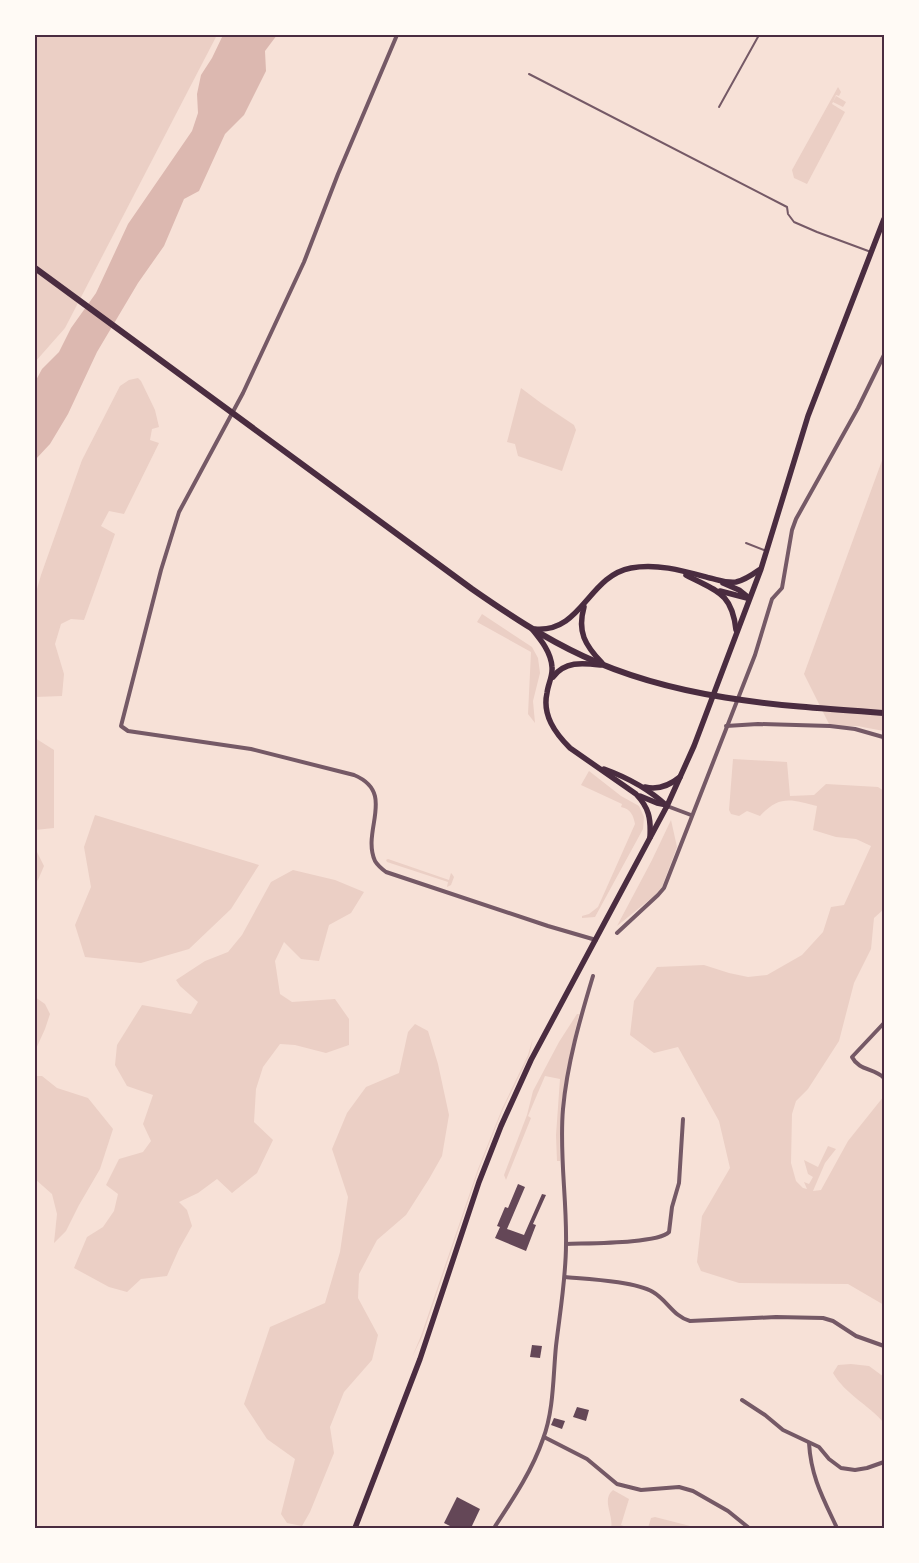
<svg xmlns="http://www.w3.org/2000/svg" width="919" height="1563" font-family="Rubik,sans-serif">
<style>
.green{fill:#ebcfc5}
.water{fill:#dcb8b0}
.building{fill:#644757}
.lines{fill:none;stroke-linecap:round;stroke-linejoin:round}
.service{stroke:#755966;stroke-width:2}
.minor{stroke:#755966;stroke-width:4}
.secondary{stroke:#4a2c40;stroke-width:5.5}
.trunk{stroke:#4a2c40;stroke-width:6}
.neatline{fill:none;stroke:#4a2c40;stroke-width:2}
</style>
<rect width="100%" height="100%" fill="#f7e1d7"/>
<g class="green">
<polygon points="35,35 217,35 65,328 35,362"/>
<polygon points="838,87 841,92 839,96 836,95 833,102 836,96 846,102 843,107 833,102 832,104 845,112 807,184 794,178 792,170"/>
<polygon points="138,378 141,381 155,410 159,427 152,429 150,440 159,443 124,514 109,511 101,526 115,534 84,620 71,619 61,624 55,644 64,674 62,696 35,697 35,596 41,575 82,460 120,386 129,380"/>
<polygon points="521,388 541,403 574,425 576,430 562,471 518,456 515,444 507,442"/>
<polygon points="884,455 884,731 857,726 830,726 804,674"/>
<polygon points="482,614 532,647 538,658 540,673 533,701 535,723 528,714 531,652 477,622"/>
<polygon points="35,738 54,750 54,828 35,830"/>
<path d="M733,759L787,762L790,796L814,795L826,784L878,787L884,791V909L874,918L871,949L854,983L839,1041L808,1089L796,1101L792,1114L791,1163L796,1181L803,1188L807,1189L804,1182L809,1184L813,1177L808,1174L804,1160L818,1167L828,1146L836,1149L825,1163L813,1191L821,1190L848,1141L884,1096V1305L848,1284L739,1283L701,1271L697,1262L702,1216L730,1168L719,1121L678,1047L654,1053L630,1035L634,1001L657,967L704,965L729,973L748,977L767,975L802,955L823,932L831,907L844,905L871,846L856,839L836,837L813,830L817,806C791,799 779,795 760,816L747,811L739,816L731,814L729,810Z"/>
<path d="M589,771L621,796L639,806L644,817L643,829L595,917L582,918V916L589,914L598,907L635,824C633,815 631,809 621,807L622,804L581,785Z"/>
<polygon points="95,815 259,865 231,909 189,949 141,963 85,957 75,925 91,887 84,847"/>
<polygon points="671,820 677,847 662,887 654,896 617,926 652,860"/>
<polygon points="35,848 44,866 38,880 35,882"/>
<polygon points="388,859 449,880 451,873 452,874 454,877 451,885 447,887 448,882 387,862 386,860"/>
<polygon points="293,870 335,880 364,892 351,913 329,925 319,961 301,959 284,942 275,961 280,994 292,1002 335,999 349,1019 349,1045 326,1053 295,1045 280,1044 263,1067 256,1089 254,1122 273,1140 257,1173 232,1193 217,1179 198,1193 179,1202 187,1210 192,1226 179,1249 167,1276 141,1279 127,1292 109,1287 74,1268 87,1237 103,1227 114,1211 118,1194 106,1185 119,1159 143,1152 151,1141 143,1124 153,1095 127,1086 115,1065 117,1045 142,1005 191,1014 198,1002 180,986 176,980 205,961 228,952 242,935 271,882"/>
<polygon points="35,997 45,1004 50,1014 45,1029 35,1051"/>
<path d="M577,1014H579C567,1066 558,1108 560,1161H557L556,1135L560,1079L545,1076L528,1116L531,1118L506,1180L504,1175L527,1115L533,1091L559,1042Z"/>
<polygon points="415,1024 428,1031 438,1064 449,1115 442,1156 429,1179 406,1215 377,1240 359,1274 358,1298 378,1335 372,1360 344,1392 330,1427 334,1453 310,1512 302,1526 287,1523 281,1514 295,1459 267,1439 244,1404 270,1327 325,1303 340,1252 348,1197 332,1149 347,1113 366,1087 399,1073 408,1032"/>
<polygon points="533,1038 529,1056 503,1109 479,1169 422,1337 412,1357 421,1336 478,1169 502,1109 528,1055"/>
<polygon points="35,1076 42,1076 57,1088 88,1098 113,1129 100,1169 79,1205 66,1231 54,1243 57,1214 52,1194 35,1179"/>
<path d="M851,1364L869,1366L884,1377V1423C869,1405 845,1394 833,1373L838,1365Z"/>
<path d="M613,1490L629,1499L621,1525L629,1528H611C614,1515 601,1500 613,1490Z"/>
<polygon points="655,1517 694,1527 695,1528 648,1528 651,1518"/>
</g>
<polygon class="water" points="223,35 277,35 265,51 266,71 244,115 225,134 199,191 184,199 164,246 138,283 97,352 68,414 50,444 35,460 35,382 42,369 59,352 71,328 96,293 128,224 192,131 198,113 197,94 201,75 212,58"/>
<g class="building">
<polygon points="518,1184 525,1187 507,1229 524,1235 542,1194 546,1195 533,1224 536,1225 526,1251 495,1238 500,1227 497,1226 505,1207 508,1208"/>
<polygon points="532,1345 542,1346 540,1358 530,1357"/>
<polygon points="577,1407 589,1410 586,1421 573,1417"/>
<polygon points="554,1418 565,1421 562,1429 551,1425"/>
<polygon points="457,1497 480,1509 471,1528 454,1528 444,1523"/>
</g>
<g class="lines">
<g class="service">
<polyline points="529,74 787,207 788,214 794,222 817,232 871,252"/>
<polyline points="719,107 759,35"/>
<polyline points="746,543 764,550"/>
</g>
<g class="minor">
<path d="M397,35L338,174L304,262L243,393L179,512L161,570L121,726L128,731L251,749L354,775C397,793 361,830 375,861C378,866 382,869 386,872L548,926L596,940"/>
<polyline points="726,726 758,724 830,726 855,729 883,737 884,739"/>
<polyline points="667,806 691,815"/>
<polyline points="617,933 658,895 664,888 755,655 772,599 782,588 792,530 796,519 858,408 884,355"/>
<path d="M884,1023L852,1057C859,1071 874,1068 884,1078"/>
<path d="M566,1244C586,1243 657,1244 669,1232L672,1207L679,1183L683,1119"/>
<path d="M565,1277C587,1279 635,1281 653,1292C667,1300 674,1317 690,1321L776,1317L823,1318L833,1321L856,1336L884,1346"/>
<polyline points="742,1400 765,1415 783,1430 819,1447 829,1459 841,1468 855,1470 867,1468 884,1462"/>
<polyline points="544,1437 587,1459 617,1484 641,1490 679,1487 693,1491 728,1511 749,1528"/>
<path d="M809,1443C811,1477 823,1498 837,1528"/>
<path d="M494,1528C513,1499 532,1471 543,1439C554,1410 553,1376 556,1346C560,1312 566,1278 566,1244C567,1199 559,1154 563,1109C567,1064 580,1019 593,976"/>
</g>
<g class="secondary">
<path d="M686,575C716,591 732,592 736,630"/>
<polyline points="723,583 739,590 749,598"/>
<polyline points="720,591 747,598"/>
<path d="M584,607C577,632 585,645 602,663"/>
<path d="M532,629C541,640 551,652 552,667C553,676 548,684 547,693C542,715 555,733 570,748L636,794C649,808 651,818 650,837"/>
<path d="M535,629C582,633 588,576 631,568C657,563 684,571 710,578C719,580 726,583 736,582C745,580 752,575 759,570"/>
<path d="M553,677C565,661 582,663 601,665"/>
<path d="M604,769C626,777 650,790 667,806"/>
<path d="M645,787C658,790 669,786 680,777"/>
<polyline points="640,796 657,803 667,805"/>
<polyline points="355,1528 420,1359 479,1182 501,1126 531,1060 667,806 694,746 761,569 808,416 884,219"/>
</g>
<path class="trunk" d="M35,268L472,589C508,614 544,638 583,656C676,700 783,706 884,713"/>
</g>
<rect width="919" height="1563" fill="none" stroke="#fffaf5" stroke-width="72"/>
<rect x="36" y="36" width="847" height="1491" class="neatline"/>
</svg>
